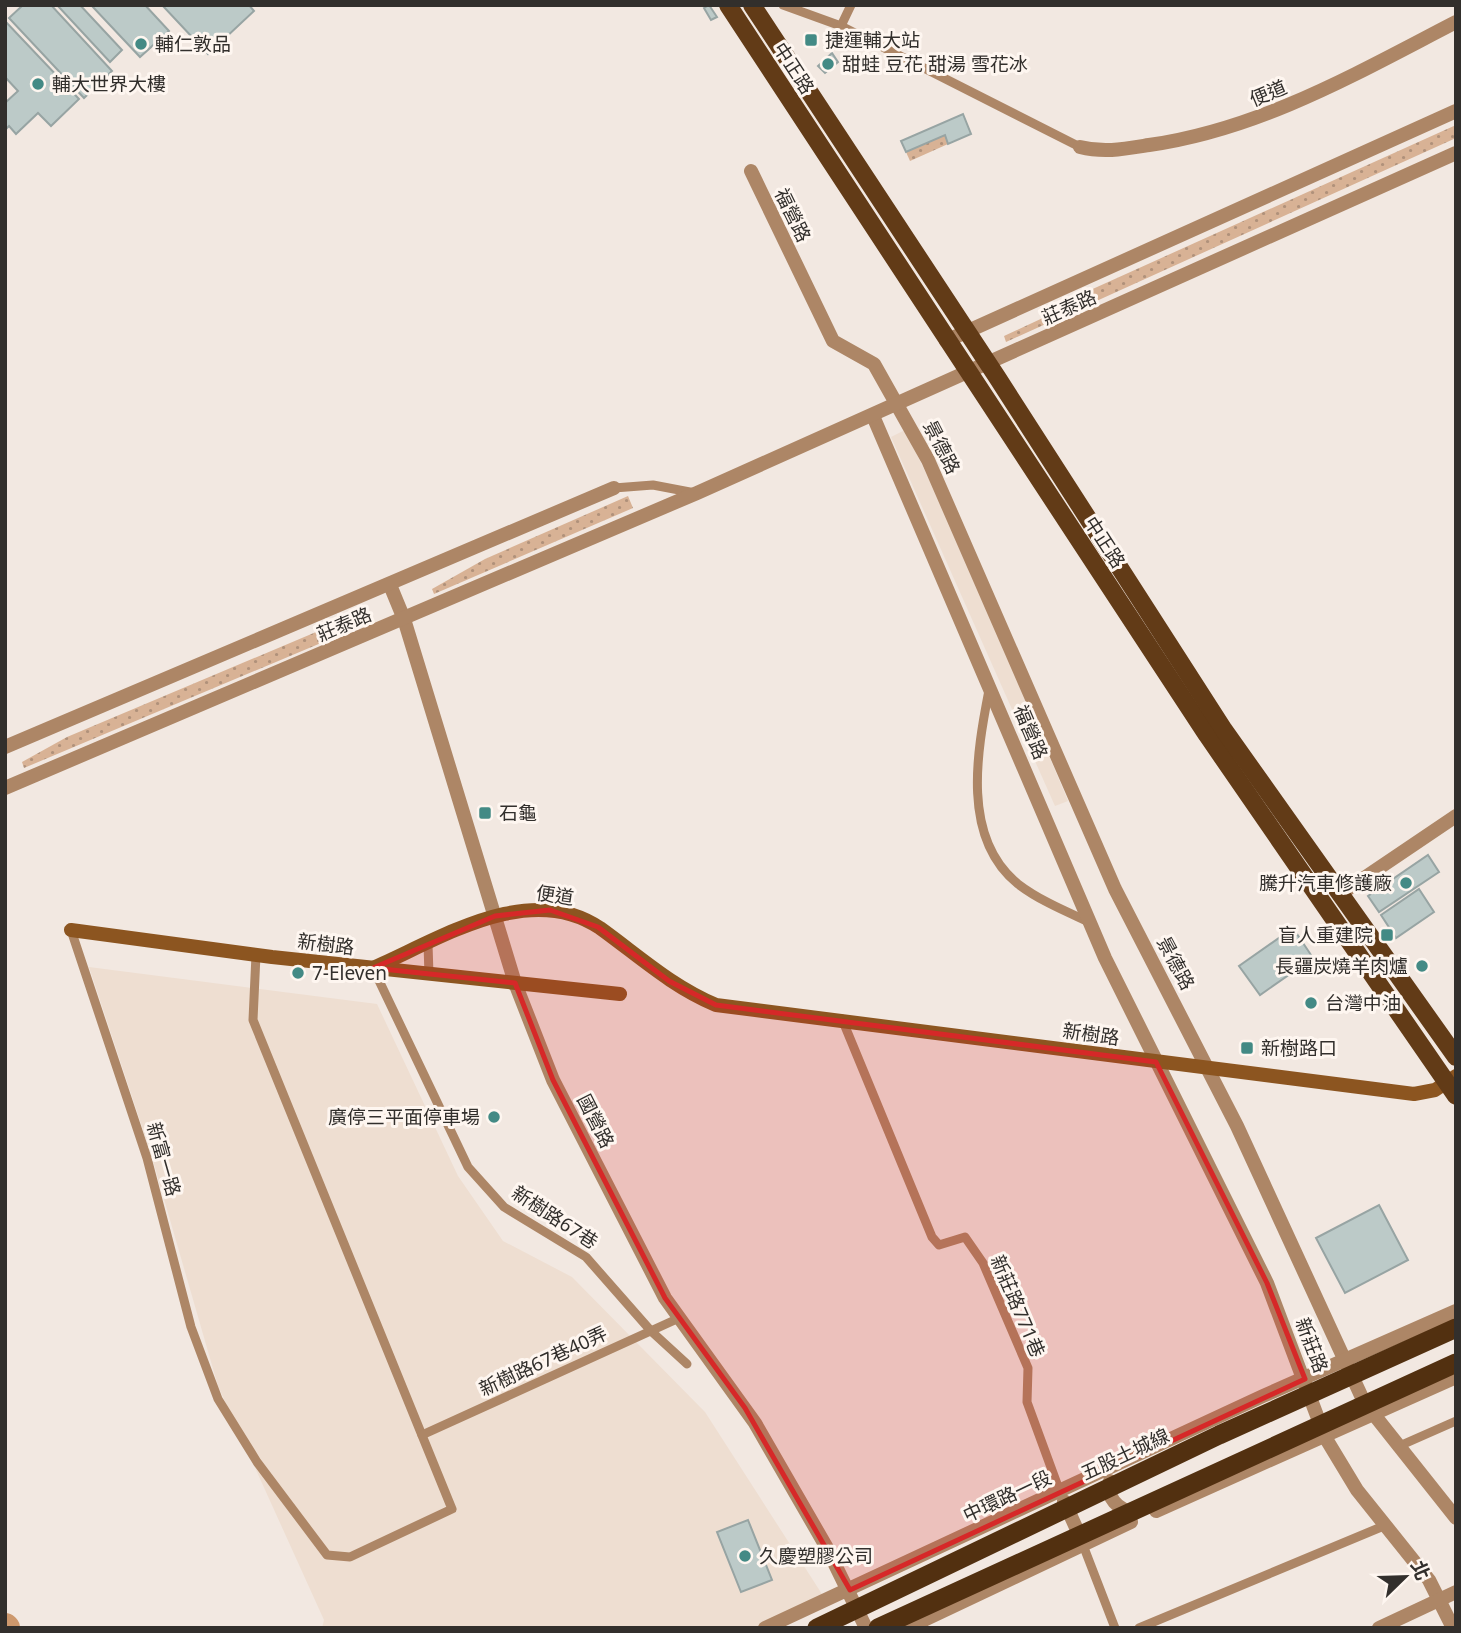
<svg xmlns="http://www.w3.org/2000/svg" width="1461" height="1633" font-family="'Noto Sans','Noto Sans TC',sans-serif">
<style>
.built{fill:#eeded1}
.grass{fill:url(#grass-dots)}
.lines{fill:none;stroke-linecap:round;stroke-linejoin:round}
.river{stroke:#cd986d;stroke-width:28}
.building{fill:#bccac8;stroke:#97a4a3;stroke-width:2}
.service{stroke:#ad8666;stroke-width:9}
.minor{stroke:#ad8666;stroke-width:14}
.tertiary{stroke:#ad8666;stroke-width:14}
.secondary{stroke:#8c5520;stroke-width:14}
.primary{stroke:#623b17;stroke-width:18}
.trunk-bridge{stroke:#523010;stroke-width:19}
.marked{fill:#d62828;fill-opacity:0.2;stroke:#d62828;stroke-width:5;stroke-linejoin:round}
.poi-dot{fill:#438a85;stroke:#fef6f0;stroke-width:2.5}
.labels{text-anchor:middle;stroke-width:6;stroke-linejoin:round;paint-order:stroke}
.poi-label{font-size:19px;fill:#322f2c;stroke:#fef6f0;text-anchor:start}
.street-label{font-size:19px;fill:#322f2c;stroke:#fef6f0}
</style>
<defs>
<pattern id="grass-dots" width="8" height="8" patternUnits="userSpaceOnUse" patternTransform="scale(1.75)"><rect width="8" height="8" fill="#d8b295"/><path d="M2 2h.1M6 6h.1" fill="none" stroke="#b0917a" stroke-width="1.8" stroke-linecap="round"/></pattern>
</defs>
<rect width="100%" height="100%" fill="#f2e8e1"/>
<g class="built">
<polygon points="905,430 957,537 1068,801 1055,806 891,437"/>
<polygon points="89,967 377,1004 458,1176 503,1241 572,1277 705,1412 829,1605 780,1628 322,1628 324,1620 218,1386 151,1154"/>
</g>
<g class="grass">
<polygon points="1456,125 1456,138 1006,342 1004,336 1047,316 1086,292"/>
<polygon points="945,135 948,144 910,161 906,152"/>
<polygon points="628,496 633,508 434,594 432,589 485,559"/>
<polygon points="361,613 366,624 24,768 22,762 67,737"/>
</g>
<g class="lines">
<polyline class="river" points="5,1627 6,1628"/>
</g>
<g class="building">
<polygon points="23,5 51,5 112,71 84,98 9,18"/>
<polygon points="57,5 80,5 122,50 110,62"/>
<polygon points="91,5 145,5 169,31 140,57"/>
<polygon points="162,5 249,5 254,11 208,54"/>
<polygon points="709,5 717,17 711,20 704,8"/>
<polygon points="5,21 79,99 51,126 38,113 16,134 9,126 5,130 5,103 18,91 5,77"/>
<polygon points="832,53 838,62 825,73 818,66"/>
<polygon points="963,114 971,134 948,144 945,135 906,152 901,141"/>
<polygon points="1428,855 1439,872 1379,912 1368,896"/>
<polygon points="1419,889 1434,912 1396,938 1381,915"/>
<polygon points="1293,928 1313,958 1260,995 1239,966"/>
<polygon points="1379,1205 1408,1260 1345,1293 1316,1238"/>
<polygon points="748,1520 772,1580 741,1592 717,1532"/>
</g>
<g class="lines">
<g class="service">
<polyline points="783,5 841,26 1080,147"/>
<polyline points="841,26 851,5"/>
<polyline points="614,488 653,485 695,493"/>
<path d="M989,690C977,752 961,838 1018,884C1039,900 1065,911 1089,922"/>
<polyline points="71,930 147,1158 191,1327 218,1399 257,1462 327,1555 350,1557 452,1509 253,1020 256,955"/>
<polyline points="428,944 429,975"/>
<polyline points="373,968 468,1167 504,1207 586,1257 651,1331 687,1364"/>
<polyline points="842,1019 932,1237 939,1245 965,1237 983,1263 1028,1368 1027,1402 1060,1492"/>
<polyline points="422,1435 677,1319"/>
<polyline points="1397,1447 1456,1421"/>
<polyline points="1083,1545 1115,1628"/>
<polyline points="1139,1628 1386,1525"/>
</g>
<g class="minor">
<path d="M1080,147C1104,153 1124,149 1149,145C1261,129 1357,73 1456,22"/>
<polyline points="751,171 833,341 874,364 928,460 1115,889 1237,1126 1364,1402 1456,1518"/>
<polyline points="873,416 1105,958 1267,1283 1325,1437 1357,1490 1429,1580 1453,1628"/>
<polyline points="390,585 404,619 515,983 553,1080 665,1298 755,1423 827,1548 866,1628"/>
<polyline points="1339,895 1456,816"/>
<polyline points="1379,1628 1456,1592"/>
</g>
<g class="tertiary">
<polyline points="946,341 1456,111"/>
<polyline points="5,747 614,488"/>
<polyline points="5,788 697,493 1456,153"/>
<path d="M1110,1481C1106,1499 1118,1509 1134,1513"/>
<polyline points="1064,1501 1083,1543"/>
<polyline points="1156,1511 1456,1377"/>
<polyline points="765,1628 1263,1396 1456,1311"/>
<polyline points="907,1628 1131,1522"/>
</g>
<g class="secondary">
<polyline points="71,930 272,957 620,994"/>
<path d="M373,968C440,939 529,880 600,928C639,956 671,986 716,1005L1414,1094L1435,1090L1456,1076"/>
</g>
<g class="primary">
<polyline points="728,5 1207,735 1456,1096"/>
<polyline points="752,5 997,377 1224,730 1456,1057"/>
</g>
<g class="trunk-bridge">
<polyline points="817,1628 1219,1435 1456,1328"/>
<polyline points="878,1628 1456,1363"/>
</g>
</g>
<path class="marked" d="M550,910L598,927L669,981L716,1005L1156,1062L1267,1283L1305,1379L850,1590L745,1408L665,1298L553,1080L515,983L373,968L495,916Z"/>
<g class="poi-dot">
<rect x="804" y="33" width="14" height="14" rx="3.5"/>
<circle cx="141" cy="44" r="7"/>
<circle cx="828" cy="64" r="7"/>
<circle cx="38" cy="84" r="7"/>
<rect x="478" y="806" width="14" height="14" rx="3.5"/>
<circle cx="1406" cy="883" r="7"/>
<rect x="1380" y="928" width="14" height="14" rx="3.5"/>
<circle cx="1422" cy="966" r="7"/>
<circle cx="298" cy="973" r="7"/>
<circle cx="1311" cy="1003" r="7"/>
<rect x="1240" y="1041" width="14" height="14" rx="3.5"/>
<circle cx="494" cy="1117" r="7"/>
<circle cx="745" cy="1556" r="7"/>
</g>
<g class="labels">
<g class="poi-label">
<text x="825" y="47">捷運輔大站</text>
<text x="155" y="51">輔仁敦品</text>
<text x="842" y="71">甜蛙 豆花 甜湯 雪花冰</text>
<text x="52" y="91">輔大世界大樓</text>
<text x="499" y="820">石龜</text>
<text x="1392" y="890" text-anchor="end">騰升汽車修護廠</text>
<text x="1373" y="942" text-anchor="end">盲人重建院</text>
<text x="1408" y="973" text-anchor="end">長疆炭燒羊肉爐</text>
<text x="312" y="980">7-Eleven</text>
<text x="1325" y="1010">台灣中油</text>
<text x="1261" y="1055">新樹路口</text>
<text x="480" y="1124" text-anchor="end">廣停三平面停車場</text>
<text x="759" y="1563">久慶塑膠公司</text>
</g>
<g class="street-label">
<text transform="translate(794 68) rotate(57)" y="7">中正路</text>
<text transform="translate(1268 93) rotate(-23)" y="7">便道</text>
<text transform="translate(793 215) rotate(64)" y="7">福營路</text>
<text transform="translate(1069 307) rotate(-24)" y="7">莊泰路</text>
<text transform="translate(942 447) rotate(63)" y="7">景德路</text>
<text transform="translate(1105 542) rotate(57)" y="7">中正路</text>
<text transform="translate(344 624) rotate(-23)" y="7">莊泰路</text>
<text transform="translate(1031 732) rotate(67)" y="7">福營路</text>
<text transform="translate(555 895) rotate(8)" y="7">便道</text>
<text transform="translate(326 944) rotate(7)" y="7">新樹路</text>
<text transform="translate(1176 963) rotate(62)" y="7">景德路</text>
<text transform="translate(1091 1034) rotate(8)" y="7">新樹路</text>
<text transform="translate(596 1121) rotate(63)" y="7">國營路</text>
<text transform="translate(164 1159) rotate(74)" y="7">新富一路</text>
<text transform="translate(555 1217) rotate(33)" y="7">新樹路67巷</text>
<text transform="translate(1018 1306) rotate(67)" y="7">新莊路771巷</text>
<text transform="translate(1312 1345) rotate(69)" y="7">新莊路</text>
<text transform="translate(543 1361) rotate(-25)" y="7">新樹路67巷40弄</text>
<text transform="translate(1125 1454) rotate(-25)" y="7">五股土城線</text>
<text transform="translate(1007 1496) rotate(-25)" y="7">中環路一段</text>
</g>
</g>
<rect width="1461" height="1633" fill="none" stroke="#322f2c" stroke-width="14"/>
<g transform="translate(1405 1577) rotate(67)" stroke="#fef6f0" stroke-width="5" paint-order="stroke">
<path d="M0-5L12 26L0 18L-12 26Z" fill="#322f2c"/>
<text y="-10" font-size="19" font-weight="bold" text-anchor="middle" fill="#322f2c">北</text>
</g>
</svg>
